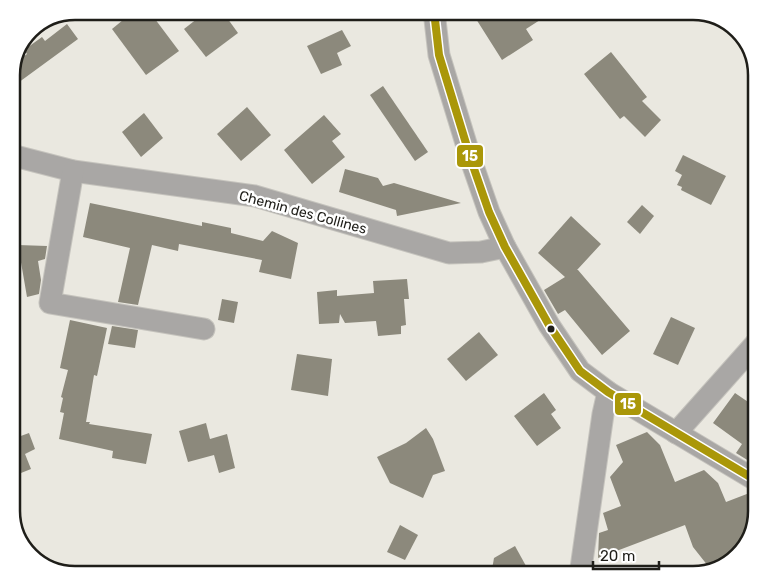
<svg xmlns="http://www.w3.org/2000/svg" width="768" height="586" font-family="Rubik,sans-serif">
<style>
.building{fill:#8c897c}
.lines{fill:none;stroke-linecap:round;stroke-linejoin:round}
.minor-casing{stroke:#c5c3bd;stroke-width:23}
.minor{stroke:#a9a7a5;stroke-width:21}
.bus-1-casing{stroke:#fff;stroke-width:11}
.bus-1{stroke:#aa9709;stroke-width:8}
.bus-dot{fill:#1f1e19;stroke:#fff;stroke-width:2}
.labels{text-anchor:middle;stroke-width:5;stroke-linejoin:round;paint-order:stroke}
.street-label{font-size:14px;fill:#1f1e19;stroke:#fff}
.rim{fill:none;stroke:#1f1e19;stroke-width:2.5}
.line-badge{stroke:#fff;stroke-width:2}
.badge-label{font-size:14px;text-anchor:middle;font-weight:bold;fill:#fff}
</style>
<rect width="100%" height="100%" fill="#eae8e0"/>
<g class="building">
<polygon points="134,11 149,11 179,51 146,75 112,29"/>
<polygon points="207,11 222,11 238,33 206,57 184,29"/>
<polygon points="471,11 554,11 526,29 533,40 502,60"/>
<polygon points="67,24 78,39 11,88 11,70 15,63 27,54 24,50 42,37 45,41"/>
<polygon points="342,30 351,46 337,53 342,65 321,74 307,46"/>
<polygon points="611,52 647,97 642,101 661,120 645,137 624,116 620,119 584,74"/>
<polygon points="383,86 428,152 415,161 370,95"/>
<polygon points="247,107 271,135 241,161 217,134"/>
<polygon points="144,113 163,138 141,157 122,132"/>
<polygon points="324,115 341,134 332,141 345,157 312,184 284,150"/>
<polygon points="683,155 726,176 711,205 681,190 682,187 677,185 682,175 675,171"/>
<polygon points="345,169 378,178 383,186 394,183 461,203 397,216 396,210 339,192"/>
<polygon points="90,203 202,226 202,222 231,228 231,233 263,241 272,231 298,243 291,279 259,272 262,260 179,244 178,251 152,245 138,305 118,302 130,248 83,237"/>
<polygon points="642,205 654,216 640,234 627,222"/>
<polygon points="571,216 601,244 577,270 578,270 630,331 602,355 565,310 558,314 544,290 565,277 538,253"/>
<polygon points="18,245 47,246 45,259 38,261 41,280 39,294 27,297"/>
<polygon points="407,279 409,299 404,299 406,325 401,326 401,334 378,336 376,321 345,323 340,314 339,323 319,324 317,292 337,290 337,296 374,293 373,281"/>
<polygon points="222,299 238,302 234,323 218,320"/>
<polygon points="671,317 695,328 678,365 653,354"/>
<polygon points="70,320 107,328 97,376 94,375 86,422 90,422 89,424 152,434 146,464 112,458 113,451 59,439 64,413 60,412 63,398 61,397 68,370 60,368"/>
<polygon points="112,326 138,330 135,348 108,344"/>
<polygon points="479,332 498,355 466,381 447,359"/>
<polygon points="297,354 332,359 328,396 291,390"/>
<polygon points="544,393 556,410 551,414 561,428 537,446 514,416"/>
<polygon points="735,393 757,408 757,466 736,453 742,444 713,423"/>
<polygon points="11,422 18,437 29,433 35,449 25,454 31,469 11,477"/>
<polygon points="206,423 210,439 227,434 235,468 219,473 214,455 188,462 179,431"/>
<polygon points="426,428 433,439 445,471 433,475 423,498 390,483 377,457 406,443"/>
<polygon points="647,432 660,445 675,482 704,470 718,483 726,502 752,492 757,493 757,512 743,550 721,568 712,571 693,547 685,525 598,558 599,533 608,530 603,513 621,506 610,477 623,462 616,445"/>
<polygon points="400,525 418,535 405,560 387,552"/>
<polygon points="515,546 531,575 491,575 494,558"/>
</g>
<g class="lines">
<g class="minor-casing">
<g id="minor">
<polyline points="434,11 439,55 472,163 489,212 505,247 549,325 580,371 608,392 757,481"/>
<polyline points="11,155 73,171 255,196 449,253 481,252 505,247"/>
<polyline points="73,171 50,303 204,329"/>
<polyline points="676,433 757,342"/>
<polyline points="580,575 603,414 608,392"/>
</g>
</g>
<use href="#minor" class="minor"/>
<g class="bus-1-casing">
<polyline id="bus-1" points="434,11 439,55 472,163 489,212 505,247 549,325 580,371 608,392 757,481"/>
</g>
<use href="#bus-1" class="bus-1"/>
</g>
<circle class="bus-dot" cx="551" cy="329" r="4.5"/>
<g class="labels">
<g class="street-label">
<text transform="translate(303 212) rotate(15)" y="5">Chemin des Collines</text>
</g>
</g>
<path d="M0 0H768V586H0ZM75 20H693A55 55 0 0 1 748 75V511A55 55 0 0 1 693 566H75A55 55 0 0 1 20 511V75A55 55 0 0 1 75 20Z" fill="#fff" fill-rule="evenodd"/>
<path class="rim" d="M75 20H693A55 55 0 0 1 748 75V511A55 55 0 0 1 693 566H75A55 55 0 0 1 20 511V75A55 55 0 0 1 75 20Z"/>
<g class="line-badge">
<rect x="456" y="144" width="28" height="24" rx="5" fill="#aa9709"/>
<rect x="614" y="392" width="28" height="24" rx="5" fill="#aa9709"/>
</g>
<g class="badge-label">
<text x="470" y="161">15</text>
<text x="628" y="409">15</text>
</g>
<path d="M593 561v8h66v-8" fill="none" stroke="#1f1e19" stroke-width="2.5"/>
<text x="600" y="561" font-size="15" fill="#1f1e19" stroke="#ffffff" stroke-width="4" paint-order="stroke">20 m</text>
</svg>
